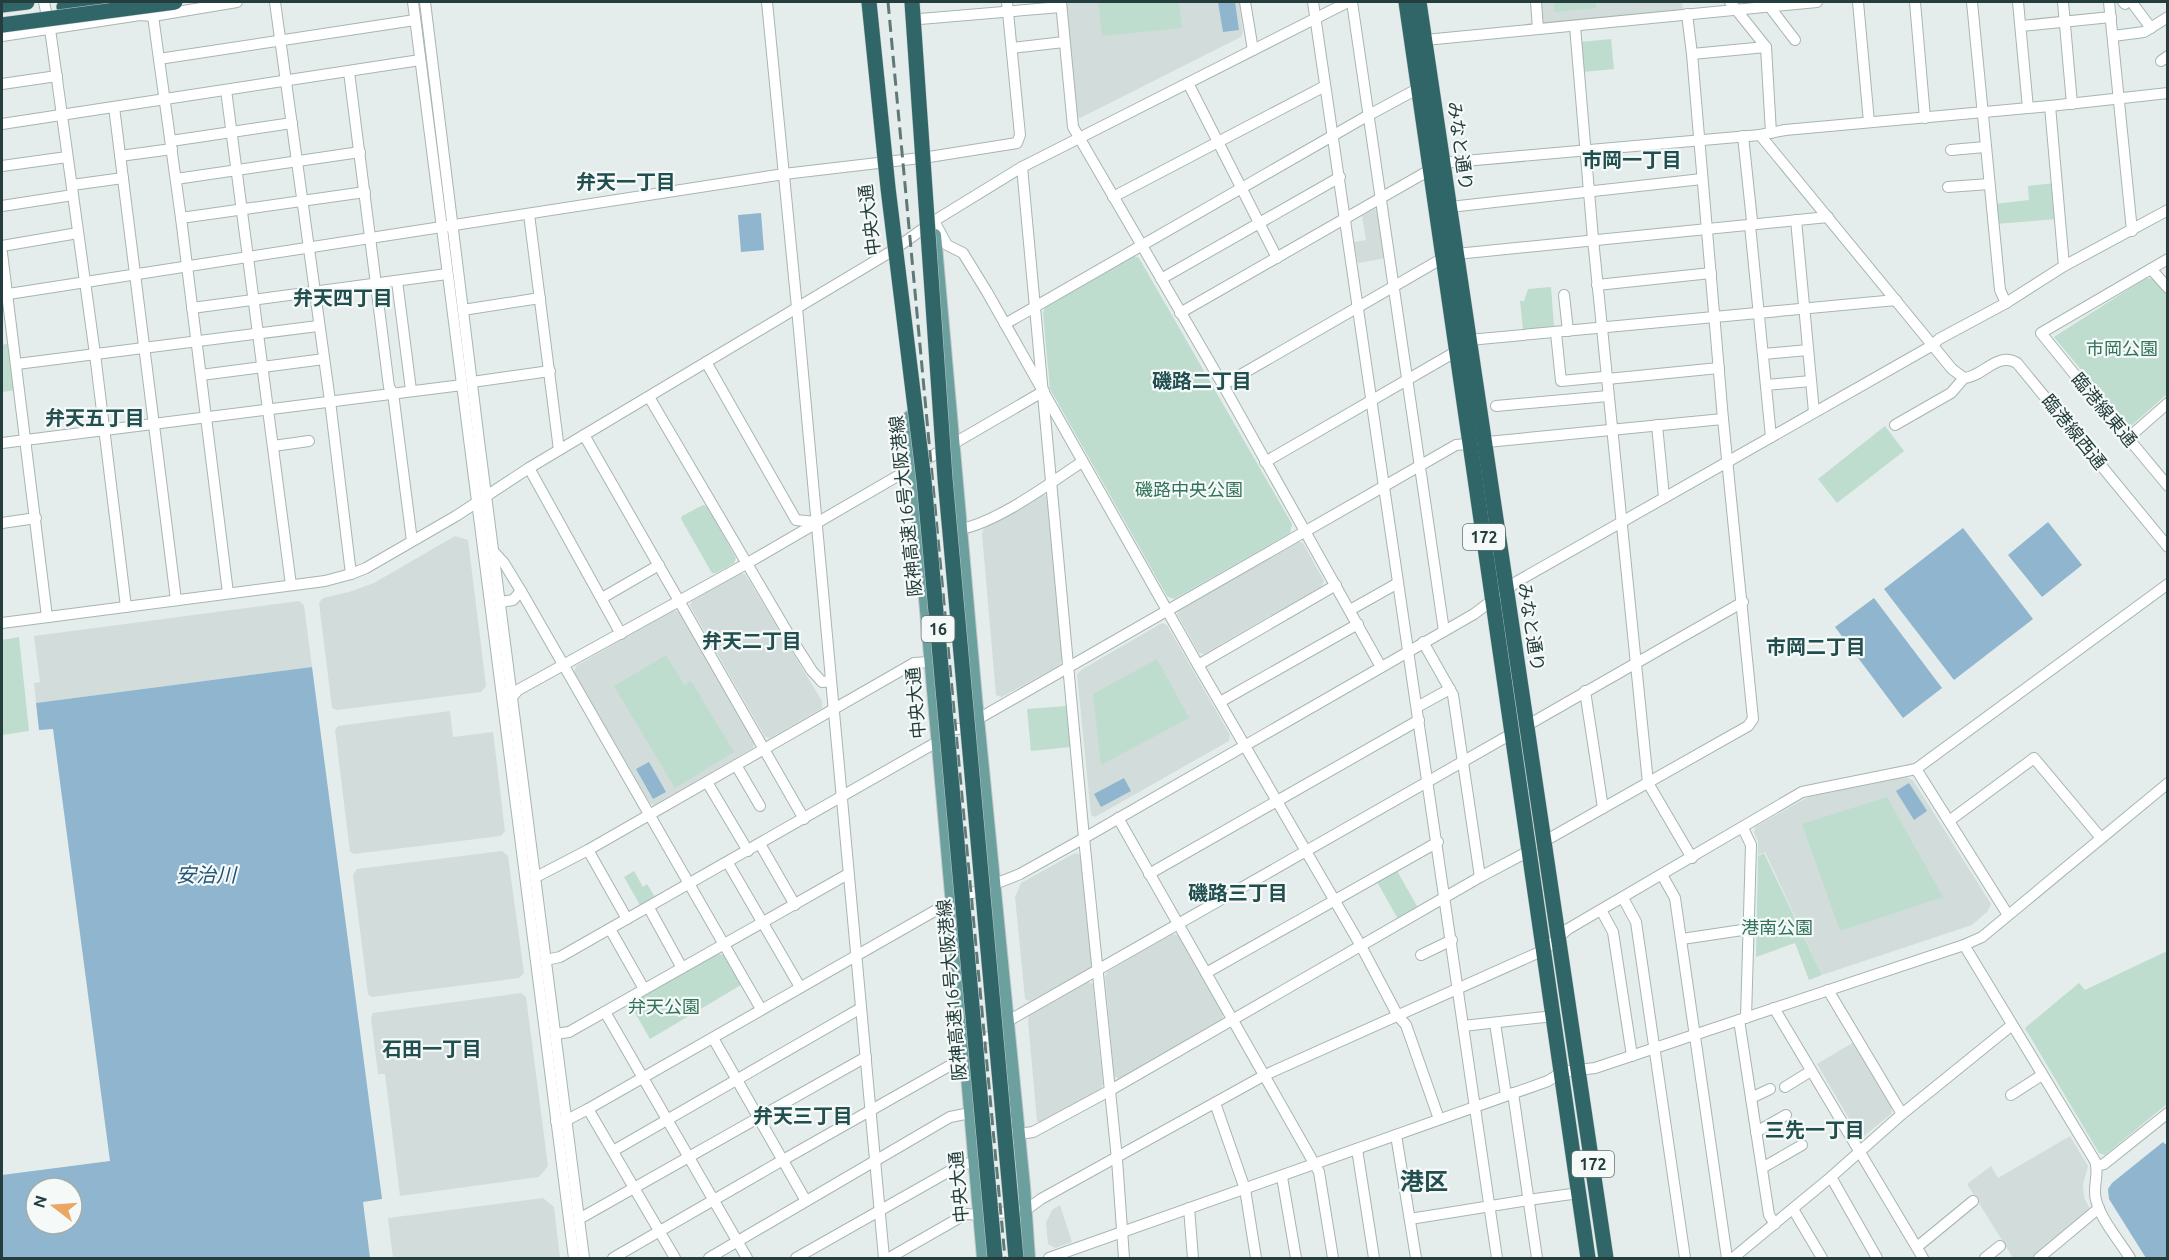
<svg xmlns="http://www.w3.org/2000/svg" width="2169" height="1260" font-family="Ubuntu,'Noto Sans JP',sans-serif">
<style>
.built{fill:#d2dddb}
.green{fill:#beddce}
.water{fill:#8fb5cf;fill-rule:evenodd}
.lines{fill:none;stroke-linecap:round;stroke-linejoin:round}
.minor-casing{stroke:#a7b5b3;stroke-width:12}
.major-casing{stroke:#c2c9c9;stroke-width:14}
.highway-casing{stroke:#c2c9c9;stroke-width:16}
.minor{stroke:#fff;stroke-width:10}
.major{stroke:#6ba09f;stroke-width:12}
.highway{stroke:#316669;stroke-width:15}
.rail{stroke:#5f7978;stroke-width:3;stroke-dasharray:12 6;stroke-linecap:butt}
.highway-bridge-casing{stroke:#c2c9c9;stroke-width:16;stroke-linecap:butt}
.highway-bridge{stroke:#316669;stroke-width:15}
.labels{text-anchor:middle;stroke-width:4.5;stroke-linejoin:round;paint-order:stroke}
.shield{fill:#f5f9f8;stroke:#637675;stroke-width:1.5}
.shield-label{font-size:16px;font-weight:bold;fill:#243e3d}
.street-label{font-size:18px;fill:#243e3d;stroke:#f5f9f8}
.park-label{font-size:18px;fill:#30735a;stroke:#f5f9f8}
.neighbourhood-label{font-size:20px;font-weight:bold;fill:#214f4f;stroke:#f5f9f8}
.water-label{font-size:20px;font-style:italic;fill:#215477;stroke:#f5f9f8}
.district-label{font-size:24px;font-weight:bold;fill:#214f4f;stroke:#f5f9f8}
</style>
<rect width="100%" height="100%" fill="#e4edeb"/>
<g class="built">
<polygon points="1065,2 1239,2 1243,32 1241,37 1080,118 1075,115"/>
<polygon points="1539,2 1682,2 1683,10 1542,24"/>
<polygon points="1374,209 1378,211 1386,258 1358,263 1354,242 1366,240 1362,216"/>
<polygon points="1042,494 1047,496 1063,658 1060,665 1002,697 996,695 982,534 984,528"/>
<polygon points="455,536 468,540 486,686 481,692 337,710 332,708 319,603 323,598 349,592 374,583"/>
<polygon points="1299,542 1303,543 1324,581 1322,586 1204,654 1199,653 1177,614 1179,609"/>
<polygon points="740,573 745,574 822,701 822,708 770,738 765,737 690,606 692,601"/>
<polygon points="299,601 304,605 312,667 36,703 34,683 40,682 34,636"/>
<polygon points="674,610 680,612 755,743 753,748 654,805 650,803 574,672 576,666"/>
<polygon points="1162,623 1167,625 1230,735 1229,741 1095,817 1091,815 1077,674 1081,670"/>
<polygon points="450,711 453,737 493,732 505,831 501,836 354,854 350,852 335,730 338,726"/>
<polygon points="1906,777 1913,780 1991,904 1988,911 1972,925 1822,975 1765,852 1758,855 1758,841 1754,833 1755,827 1808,797"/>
<polygon points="502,851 508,856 524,973 519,978 371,997 368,994 353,875 357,869"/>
<polygon points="1075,853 1081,855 1092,963 1090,968 1030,1001 1025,999 1015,897 1021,883"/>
<polygon points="1172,934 1178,935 1223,1014 1222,1020 1119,1079 1114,1076 1105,977 1107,972"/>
<polygon points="1088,982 1093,984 1103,1084 1101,1089 1042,1124 1037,1121 1028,1021 1029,1016"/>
<polygon points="521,993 526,997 548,1166 539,1177 400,1196 385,1074 378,1074 371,1018 373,1013"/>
<polygon points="1854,1042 1892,1107 1891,1114 1864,1136 1858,1134 1817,1064"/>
<polygon points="2070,1136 2088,1166 2083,1185 2084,1197 2089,1207 2088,1212 2031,1258 2013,1258 1967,1184 1991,1166 1998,1178"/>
<polygon points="543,1198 554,1207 560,1258 393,1258 388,1218"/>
<polygon points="1060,1205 1072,1242 1055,1248 1048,1244 1046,1223 1052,1210"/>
</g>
<g class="green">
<polygon points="1098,2 1179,2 1182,28 1102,36"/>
<polygon points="1554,2 1595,2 1596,8 1554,12"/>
<polygon points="1611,39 1614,69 1583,72 1580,42"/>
<polygon points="2055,183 2058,219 1995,224 1994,204 2029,200 2028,186"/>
<polygon points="1134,256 1139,258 1292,524 1290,533 1174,599 1167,596 1050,389 1043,313 1045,307"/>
<polygon points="2146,278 2154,279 2167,294 2167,394 2132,425 2126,424 2054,337"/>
<polygon points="1551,287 1554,326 1523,330 1520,301 1524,301 1528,289"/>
<polygon points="10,343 16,390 2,392 2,345"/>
<polygon points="1885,426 1904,451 1837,503 1818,479"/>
<polygon points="703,505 707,506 736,558 734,563 716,573 712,573 681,519 682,516"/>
<polygon points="19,637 29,731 2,735 2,640"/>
<polygon points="666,655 684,685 691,681 734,752 675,788 614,686"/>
<polygon points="1157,659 1189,718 1101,765 1093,694"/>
<polygon points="1067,706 1071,747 1031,751 1027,709"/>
<polygon points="1887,797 1943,897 1840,931 1802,824"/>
<polygon points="1764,853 1822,975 1809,980 1795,943 1756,957 1758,856"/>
<polygon points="1396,869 1418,908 1398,919 1376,880"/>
<polygon points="634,871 643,887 647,884 655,897 640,905 624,877"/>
<polygon points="2167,951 2167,1104 2105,1155 2099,1153 2025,1028 2079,983 2085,990"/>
<polygon points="718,954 724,955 741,985 650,1039 630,1004"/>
</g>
<g class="water">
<polygon points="1218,2 1235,2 1239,30 1223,32"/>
<polygon points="761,213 764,250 741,252 738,215"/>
<polygon points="2048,522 2082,565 2042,597 2008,555"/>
<polygon points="1963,528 2033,619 1954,680 1884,589"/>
<polygon points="1874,598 1942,688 1903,718 1835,627"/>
<path d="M312,667L382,1199L363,1202L370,1258H2V1175L110,1161L53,729L39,730L36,703ZM36,1188H72V1224H36Z"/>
<polygon points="649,762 666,792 653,799 636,769"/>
<polygon points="1124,778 1131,791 1101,807 1094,794"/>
<polygon points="1909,783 1927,811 1914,820 1896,791"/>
<polygon points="2163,1142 2165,1144 2168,1143 2167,1258 2146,1258 2109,1199 2108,1189 2112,1183"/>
</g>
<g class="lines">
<g class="minor-casing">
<g id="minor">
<polyline points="44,2 51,36 95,354 126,607"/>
<polyline points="275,2 330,401 351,574"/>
<polyline points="413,2 574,1258"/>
<polyline points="425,2 479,441 584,1258"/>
<polyline points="767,2 797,308 884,1258"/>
<polyline points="1061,2 1073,127 1223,385 1381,667"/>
<polyline points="1245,2 1253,50"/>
<polyline points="1313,2 1497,1258"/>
<polyline points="1352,2 1444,631"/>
<polyline points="1536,2 1538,29"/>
<polyline points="1730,2 1766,47 1771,133"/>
<polyline points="1766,2 1795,40"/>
<polyline points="1858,2 1869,122"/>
<polyline points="1915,2 1925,118"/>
<polyline points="1972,2 2000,290 2006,303"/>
<polyline points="2018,2 2028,108"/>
<polyline points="2063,2 2072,104"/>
<polyline points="2109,2 2132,231"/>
<polyline points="2123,2 2125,4"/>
<polyline points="2133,4 2151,28"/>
<polyline points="153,16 181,218 228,593"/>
<polyline points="920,19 1061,7"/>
<polyline points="1575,26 1593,239 1648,783 1692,858"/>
<polyline points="2021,26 2111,17"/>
<polyline points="2,36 140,15 153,16 237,2"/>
<polyline points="2113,36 2144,32 2168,17"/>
<polyline points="1425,40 1817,2"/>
<polyline points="1012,48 1064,42"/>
<polyline points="1692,54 1766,47"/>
<polyline points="159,59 415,20"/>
<polyline points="2161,61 2168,56"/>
<polyline points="349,72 389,387 393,393 412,541"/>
<polyline points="1188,83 1277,258"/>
<polyline points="2,84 57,76"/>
<polyline points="226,90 291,585"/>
<polyline points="2050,106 2064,266"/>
<polyline points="114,107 176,600"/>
<polyline points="2,124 420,60"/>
<polyline points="1760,135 1952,369 1964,378"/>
<polyline points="1743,136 1752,221 1750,225 1771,437"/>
<polyline points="171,141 292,123"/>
<polyline points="1951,150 1985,147"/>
<polyline points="120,156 172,149"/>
<polyline points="2,166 67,157"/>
<polyline points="1022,167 1084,838 1117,1159 1124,1258"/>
<polyline points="176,179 360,152"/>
<polyline points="72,185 123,178"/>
<polyline points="1948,187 1989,184"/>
<polyline points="1113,197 1325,86"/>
<polyline points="2,206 73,195"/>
<polyline points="1450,207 1702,179"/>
<polyline points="529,214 559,450"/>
<polyline points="181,218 365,192"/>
<polyline points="1796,220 1814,412"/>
<polyline points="934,221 947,245 963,253 987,292 1198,665 1361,946 1398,1016 1406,1025 1439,1119"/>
<polyline points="2,246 78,233"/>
<polyline points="2,253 47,617"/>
<polyline points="2168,259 2041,333 2127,439 2133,444 2168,486"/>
<polyline points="2151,269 2168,288"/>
<polyline points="1161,279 1340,177"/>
<polyline points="397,281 411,390"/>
<polyline points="1597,285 1711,273"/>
<polyline points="2,295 784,174 929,157 1017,143 1020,135 1007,2"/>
<polyline points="1564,295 1568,331"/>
<polyline points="192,308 447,274"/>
<polyline points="463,310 540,298"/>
<polyline points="1180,313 1442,163 1760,135 1785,130 2050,106 2168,93"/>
<polyline points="1005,324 1367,116 1419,88"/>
<polyline points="1556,333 1561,381 1603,377 1607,379 1719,368"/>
<polyline points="1469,340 1896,300"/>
<polyline points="1763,354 1808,350"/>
<polyline points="706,362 796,520 816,522"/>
<polyline points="17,364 318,326"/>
<polyline points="201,375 324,359"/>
<path d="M1964,378C1983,377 1997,351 2017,363L2168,547"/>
<polyline points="472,382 550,371"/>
<polyline points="1223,385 1443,258 1456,254 1828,217"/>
<polyline points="1766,385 1811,381"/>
<polyline points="649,397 789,635 812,671 822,682 831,681"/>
<polyline points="1496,406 1608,396"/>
<polyline points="1657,425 1664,497"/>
<polyline points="1895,425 1951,393 1964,378"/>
<polyline points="584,435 804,819"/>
<polyline points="2127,439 2168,403"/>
<polyline points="2,443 462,385"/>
<polyline points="273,446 309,441"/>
<polyline points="1265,462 1457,351"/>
<polyline points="529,468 621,634"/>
<polyline points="2,523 36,518"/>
<path d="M961,529C998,522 1050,483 1082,462"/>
<polyline points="494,552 504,563 521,591 761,1009"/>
<polyline points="602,598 659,565"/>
<polyline points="501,602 513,600 521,591"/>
<polyline points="1350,610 1398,583"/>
<polyline points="2,623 325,581 351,574 366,568 456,516 529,468 892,251 934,221 1022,167 1348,2"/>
<polyline points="1423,642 1453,695 1480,877"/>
<polyline points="1198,665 1336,585"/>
<polyline points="1585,691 1603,808"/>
<polyline points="508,696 513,696 518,690 746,564 1044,391"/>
<polyline points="1220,702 1358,624"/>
<polyline points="1417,707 1450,689"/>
<polyline points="1526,726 1743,602"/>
<polyline points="736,765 760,806"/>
<polyline points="1916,769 2008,915"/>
<polyline points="707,782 748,851"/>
<polyline points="1118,818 1319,1172 1333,1258"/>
<polyline points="1949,821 2034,758 2101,838"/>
<polyline points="1743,828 1751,845 1746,1018"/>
<polyline points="1543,842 1748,726 1753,719 1723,419 1692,54 1687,14"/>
<polyline points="760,844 795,905"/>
<polyline points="588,850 627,919"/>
<polyline points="728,863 800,987"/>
<polyline points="1149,874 1419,720"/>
<polyline points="1662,875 1675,898 1727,1258"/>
<polyline points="536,877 588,850 914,663 930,662"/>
<polyline points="1623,898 1636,922 1685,1258"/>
<polyline points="649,908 682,968"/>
<polyline points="1601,910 1613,932 1632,1056"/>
<polyline points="610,929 644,989"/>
<polyline points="1682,939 1749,929"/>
<path d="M1964,945L2095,1161C2100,1173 2092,1187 2096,1200C2101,1220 2119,1240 2130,1258"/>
<polyline points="1421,955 1452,940"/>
<polyline points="546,960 560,957 937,742 946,730 969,728 978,719 1456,445 1723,419"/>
<polyline points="1206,973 1438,842"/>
<polyline points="1828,990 1902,1114"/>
<polyline points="1774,1008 1923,1258"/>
<polyline points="605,1012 747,1258"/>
<polyline points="1739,1020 1769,1215 1775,1224"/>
<polyline points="1495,1023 1506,1095"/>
<polyline points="1463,1026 1554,1016"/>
<polyline points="556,1034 569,1032 848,874"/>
<polyline points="713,1038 806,1201"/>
<polyline points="1785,1087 1811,1071"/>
<polyline points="1513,1093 1537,1258"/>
<polyline points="2011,1095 2042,1075"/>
<polyline points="1751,1098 1770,1089"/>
<polyline points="1215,1103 1245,1189 1256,1258"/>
<polyline points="588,1109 675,1258"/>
<polyline points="556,1121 567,1120 588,1109 952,901 1020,874 1079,841 1474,614 1518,581 1933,345 1939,339 2006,303 2064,266 2168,210"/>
<polyline points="1756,1132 1786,1115"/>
<polyline points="1019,1134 1033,1132 1109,1091 1480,877 1531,850"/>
<polyline points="1396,1135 1416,1258"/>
<polyline points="1357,1149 1374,1258"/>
<polyline points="613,1151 861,1008"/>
<polyline points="2097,1166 2104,1164 2168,1113"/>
<polyline points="1762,1168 1802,1145"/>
<polyline points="1282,1177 1296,1258"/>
<polyline points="1831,1177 1877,1258"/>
<polyline points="1189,1208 1193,1258"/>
<polyline points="1793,1209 1822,1258"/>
<polyline points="579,1219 866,1057"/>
<polyline points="1410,1219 1528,1200 1579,1193"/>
<polyline points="1917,1247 1973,1201"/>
<polyline points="613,1258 783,1160 965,1057 975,1039 998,1036 1008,1021 1513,733"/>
<polyline points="709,1258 950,1117 970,1113"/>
<polyline points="796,1258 962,1164 974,1163"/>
<polyline points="889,1258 966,1214 980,1215 1026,1210 1041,1199 1265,1075 1544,950 1568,929 1802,792 1916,769 2168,584"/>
<polyline points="1049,1258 1548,1081 1562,1072 1595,1068 1964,945 1982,937 2168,783"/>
<polyline points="1733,1258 1831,1177 1902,1114 2012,1025"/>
<polyline points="1985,1258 2000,1246"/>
<polyline points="2039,1258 2099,1208"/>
</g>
</g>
<g class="major-casing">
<g id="major">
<polyline points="935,235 976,698 1024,1186 1029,1258"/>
<polyline points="909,417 983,1258"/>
</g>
</g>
<g class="highway-casing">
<g id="highway">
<polyline points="1406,2 1588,1258"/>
<polyline points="1419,2 1606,1258"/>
<polyline points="2,5 27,2"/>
<polyline points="64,7 101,2"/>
</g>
</g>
<use href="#minor" class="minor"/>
<use href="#major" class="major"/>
<use href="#highway" class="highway"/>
<polyline class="rail" points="888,2 1005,1258"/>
<g class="highway-bridge-casing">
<g id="highway-bridge">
<polyline points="869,2 888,188 924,481 995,1258"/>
<polyline points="912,2 945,478 1016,1258"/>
<polyline points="2,25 175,2"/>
</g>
</g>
<use href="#highway-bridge" class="highway-bridge"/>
</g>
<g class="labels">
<g class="shield">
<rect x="1463" y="524" width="42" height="26" rx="4.5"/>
<rect x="921.5" y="616" width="33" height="26" rx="4.5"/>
<rect x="1572" y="1151" width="42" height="26" rx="4.5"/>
</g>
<g class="shield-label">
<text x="1484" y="543">172</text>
<text x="938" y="635">16</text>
<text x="1593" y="1170">172</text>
</g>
<g class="street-label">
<text transform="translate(1460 146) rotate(82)" y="6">みなと通り</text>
<text transform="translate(870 220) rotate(-97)" y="6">中央大通</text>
<text transform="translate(2104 410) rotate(50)" y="6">臨港線東通</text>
<text transform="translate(2074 432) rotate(51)" y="6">臨港線西通</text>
<text transform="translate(906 506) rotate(-96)" y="6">阪神高速16号大阪港線</text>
<text transform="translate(1531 627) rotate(81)" y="6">みなと通り</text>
<text transform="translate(916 703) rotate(-95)" y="6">中央大通</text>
<text transform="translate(952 990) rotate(-95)" y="6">阪神高速16号大阪港線</text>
<text transform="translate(959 1187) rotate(-95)" y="6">中央大通</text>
</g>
<g class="park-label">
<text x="2122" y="355">市岡公園</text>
<text x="1189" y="496">磯路中央公園</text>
<text x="1777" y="934">港南公園</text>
<text x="664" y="1013">弁天公園</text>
</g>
<g class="neighbourhood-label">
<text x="1632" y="167">市岡一丁目</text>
<text x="626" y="189">弁天一丁目</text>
<text x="343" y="305">弁天四丁目</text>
<text x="1202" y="388">磯路二丁目</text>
<text x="95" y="425">弁天五丁目</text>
<text x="752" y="648">弁天二丁目</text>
<text x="1816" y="654">市岡二丁目</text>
<text x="1238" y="900">磯路三丁目</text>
<text x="432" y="1056">石田一丁目</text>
<text x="803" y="1123">弁天三丁目</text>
<text x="1815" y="1137">三先一丁目</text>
</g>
<g class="water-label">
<text x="206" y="882">安治川</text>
</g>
<g class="district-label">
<text x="1424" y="1190">港区</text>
</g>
</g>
<rect width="2169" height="1260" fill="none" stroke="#243e3d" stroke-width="6"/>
<g transform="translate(54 1206) rotate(287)"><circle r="28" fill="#f5f9f8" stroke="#a1aead" stroke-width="1.5"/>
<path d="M0-4.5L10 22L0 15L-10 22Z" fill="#eba664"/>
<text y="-9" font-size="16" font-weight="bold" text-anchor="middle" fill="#243e3d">N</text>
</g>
</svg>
